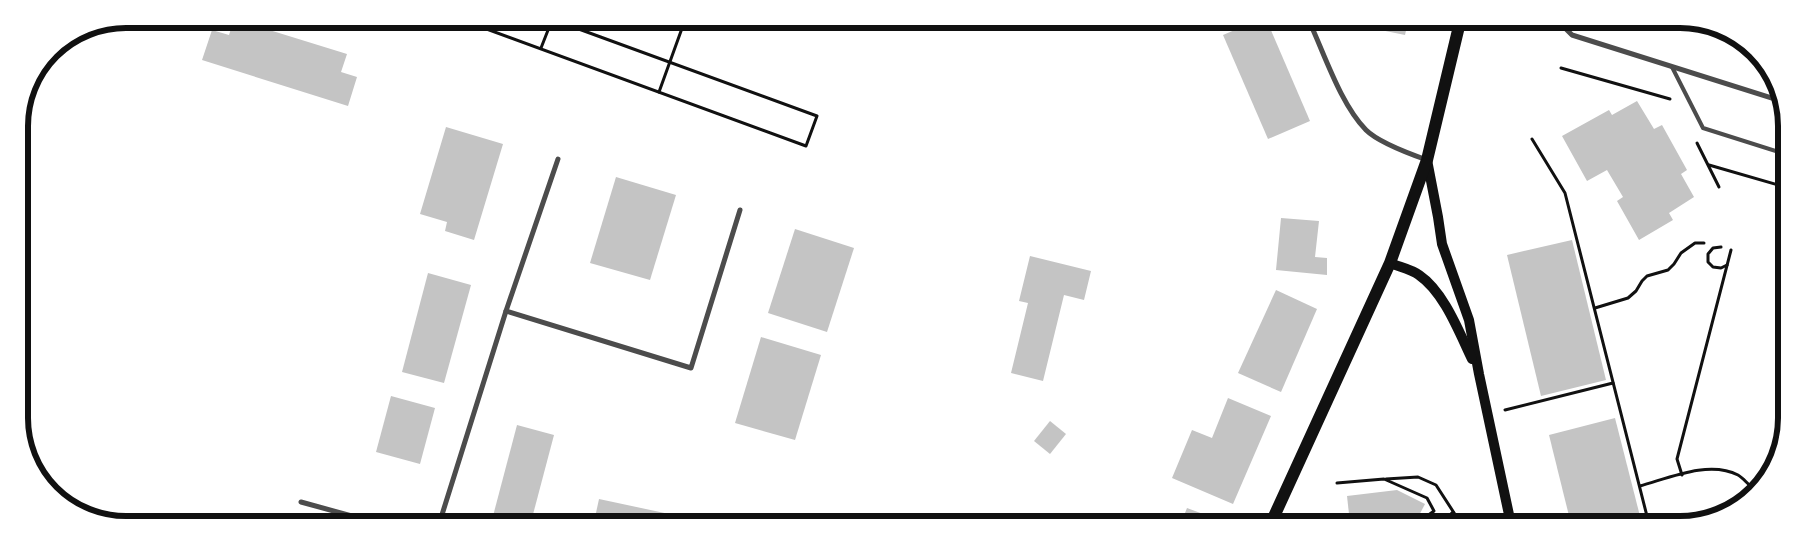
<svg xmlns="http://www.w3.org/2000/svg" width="1806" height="543" font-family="Mulish,sans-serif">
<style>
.building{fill:#c4c4c4}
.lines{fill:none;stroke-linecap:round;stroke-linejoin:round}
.path{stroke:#111;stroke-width:3}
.service{stroke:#4c4c4c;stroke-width:4}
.minor{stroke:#4c4c4c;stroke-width:5}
.secondary{stroke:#111;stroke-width:10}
.primary{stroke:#111;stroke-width:12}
.rim{fill:none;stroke:#111;stroke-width:6}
</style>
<rect width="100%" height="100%" fill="#fff"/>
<g class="building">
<polygon points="234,19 347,54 341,72 357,77 348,106 202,60 212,30 229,35"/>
<polygon points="1256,21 1267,21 1310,121 1268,139 1223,35"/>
<polygon points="1361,22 1408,22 1405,35 1361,26"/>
<polygon points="1637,101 1654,129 1662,125 1687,170 1681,174 1694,197 1669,213 1673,220 1639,240 1617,201 1623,197 1607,170 1587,181 1562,136 1609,110 1612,115"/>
<polygon points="446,127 503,144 474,240 445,231 447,222 420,214"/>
<polygon points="616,177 676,195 650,280 590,263"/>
<polygon points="1281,218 1319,221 1315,257 1327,258 1327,275 1276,270"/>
<polygon points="795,229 854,248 827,332 768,313"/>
<polygon points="1572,240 1606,380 1541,396 1507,255"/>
<polygon points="1030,256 1091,271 1084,300 1064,295 1043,381 1011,373 1028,303 1019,301"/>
<polygon points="428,273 471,285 444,383 402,372"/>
<polygon points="1276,290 1317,309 1281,392 1238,373"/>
<polygon points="761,337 821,355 795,440 735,423"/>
<polygon points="391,396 435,408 420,464 376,452"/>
<polygon points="1228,398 1271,416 1233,504 1172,478 1192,430 1212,438"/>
<polygon points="1615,418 1642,524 1571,524 1549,435"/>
<polygon points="1050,421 1066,434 1050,454 1034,441"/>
<polygon points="517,425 554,435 531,522 516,522 493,516"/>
<polygon points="1397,490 1425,504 1415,523 1350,523 1347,496"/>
<polygon points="599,499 702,521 702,522 594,522"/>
<polygon points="1187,508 1222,521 1221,523 1181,523"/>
</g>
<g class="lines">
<g class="path">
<polyline points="462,20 806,146 817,116 554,20"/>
<polyline points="541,48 552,20"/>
<polyline points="1561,68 1670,99"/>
<polyline points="659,92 685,20"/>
<polyline points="1532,139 1565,193 1649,524"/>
<polyline points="1697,143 1719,187"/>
<polyline points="1709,165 1785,187"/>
<polyline points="1721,247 1713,248 1708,254 1708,262 1713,267 1721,268 1727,265"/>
<polyline points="1595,308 1628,298 1636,291 1642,281 1647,276 1668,270 1674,264 1681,253 1695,243 1704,243"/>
<polyline points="1505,410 1613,383"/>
<polyline points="1682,475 1677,459 1731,250"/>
<polyline points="1386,479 1418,477 1436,485 1458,519 1458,524"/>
<polyline points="1337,483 1384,479 1427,498 1434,511 1420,521 1420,523"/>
<path d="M1640,486C1669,478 1709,460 1738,475C1745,479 1749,487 1756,489"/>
<polyline points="1440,524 1453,512"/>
</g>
<g class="service">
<polyline points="302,19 314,23"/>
<polyline points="1672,67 1703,128 1785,154"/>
</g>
<g class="minor">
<path d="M1309,21C1325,55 1340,103 1366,130C1378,142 1410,154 1427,160"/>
<polyline points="1559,22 1572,35 1784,102"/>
<polyline points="506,311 691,368 740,210"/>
<polyline points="301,502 370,521"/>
<polyline points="440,521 506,311 558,159"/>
</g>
<g class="secondary">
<polyline points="1427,160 1438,217 1442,244 1469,320 1479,374 1511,524"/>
<path d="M1390,263C1399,267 1411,269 1419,275C1444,292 1459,332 1472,359"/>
</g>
<polyline class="primary" points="1271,523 1390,263 1427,160 1460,22"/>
</g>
<path d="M0 0H1806V543H0ZM126 28H1680A98 98 0 0 1 1778 126V418A98 98 0 0 1 1680 516H126A98 98 0 0 1 28 418V126A98 98 0 0 1 126 28Z" fill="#fff" fill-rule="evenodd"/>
<path class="rim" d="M126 28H1680A98 98 0 0 1 1778 126V418A98 98 0 0 1 1680 516H126A98 98 0 0 1 28 418V126A98 98 0 0 1 126 28Z"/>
</svg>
